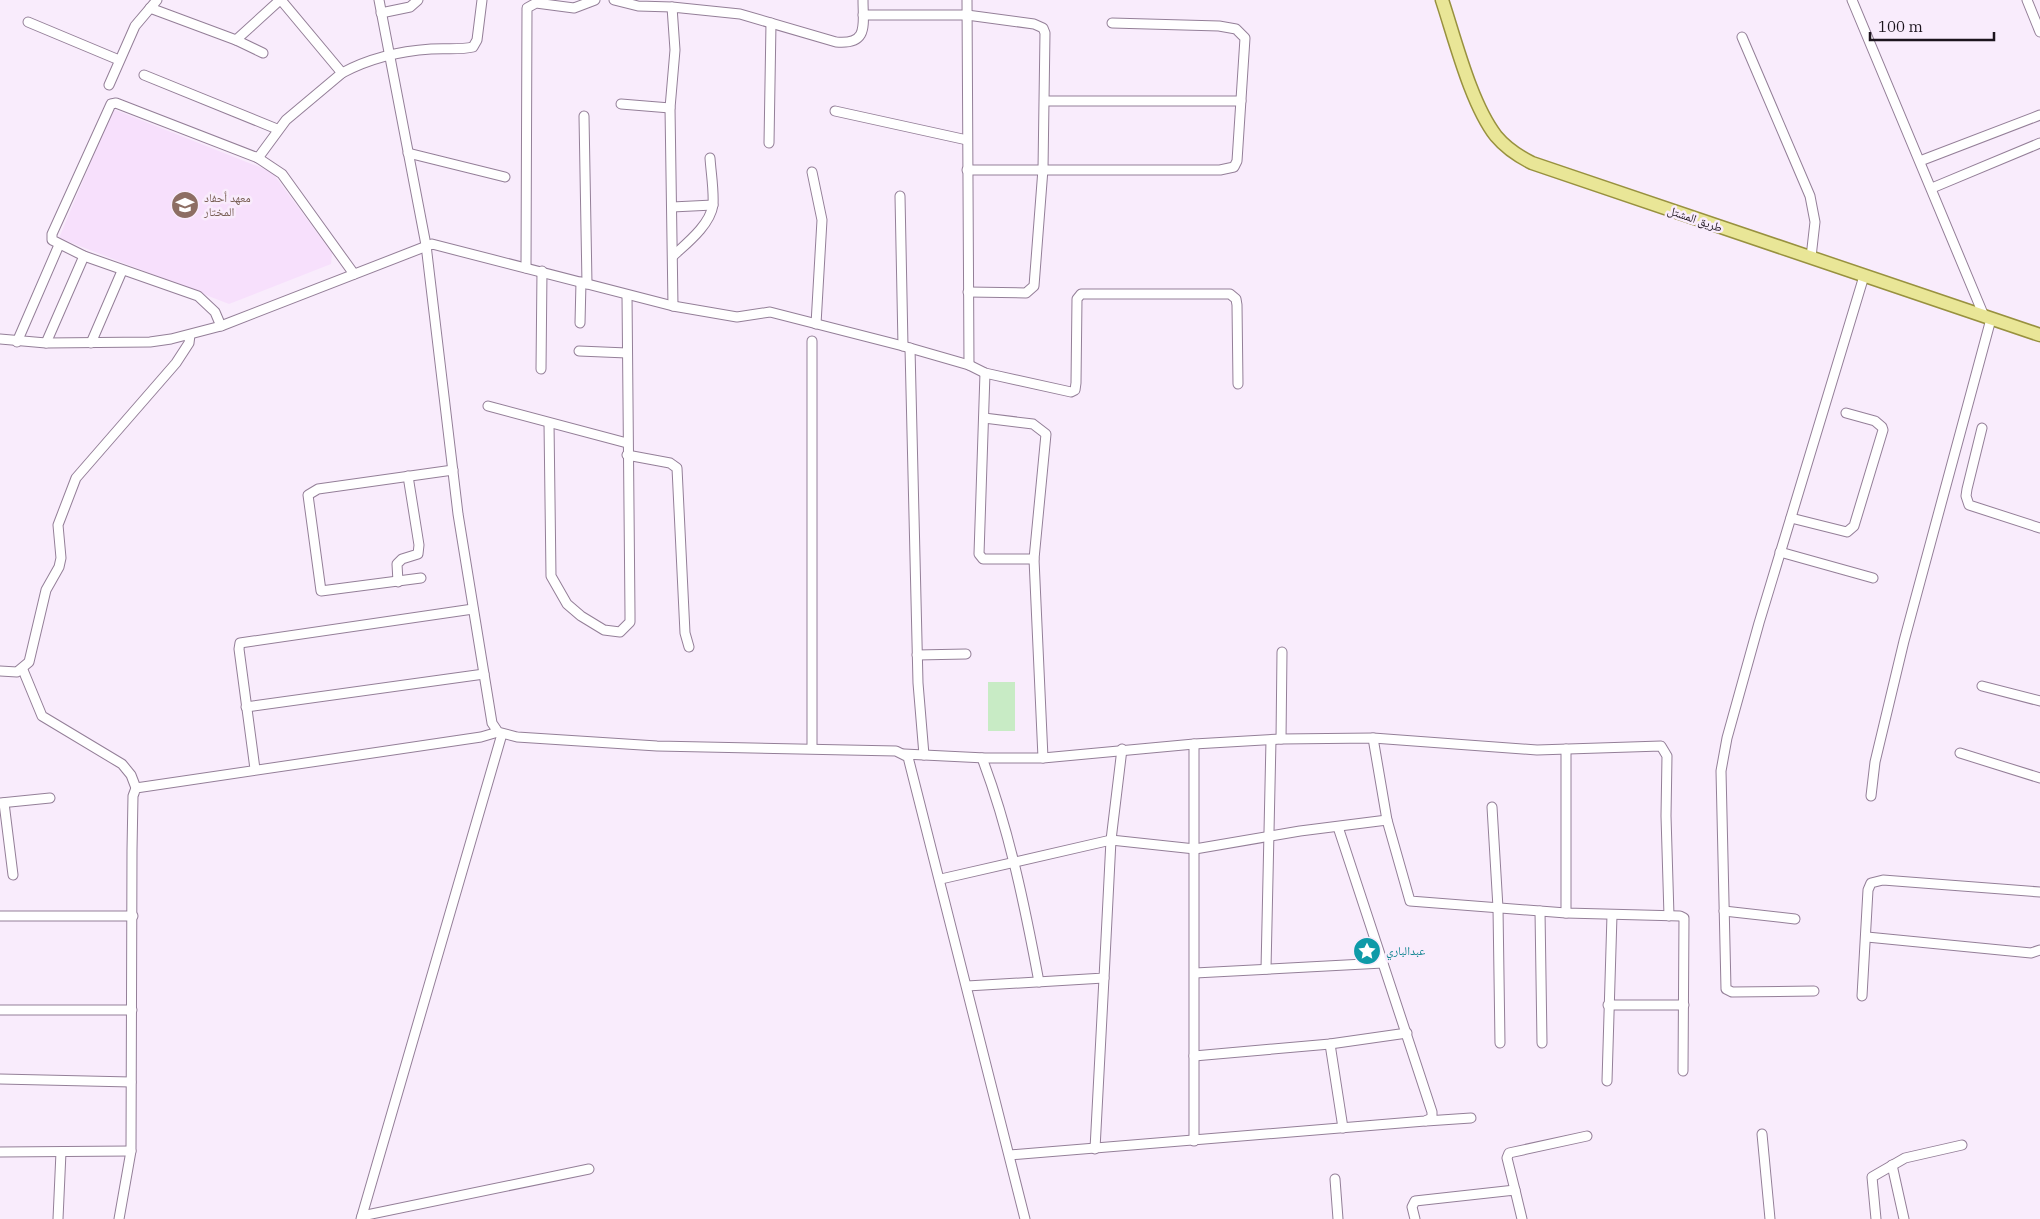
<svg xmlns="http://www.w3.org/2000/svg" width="2040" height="1219" font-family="'IBM Plex Serif','Noto Naskh Arabic',serif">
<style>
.built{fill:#f7e0fc}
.green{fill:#c8ebc5}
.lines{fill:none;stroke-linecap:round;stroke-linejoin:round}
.minor-casing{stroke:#947f98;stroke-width:11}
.primary-casing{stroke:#98913f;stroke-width:15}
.minor{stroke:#fff;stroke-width:9}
.primary{stroke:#e9e697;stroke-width:12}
.labels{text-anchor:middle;stroke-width:5;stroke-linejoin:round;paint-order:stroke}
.education-label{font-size:12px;fill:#785e54;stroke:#f9ecfc;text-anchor:start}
.street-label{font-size:12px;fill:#1c141d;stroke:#f9ecfc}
.culture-label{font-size:12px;fill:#0d838f;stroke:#f9ecfc;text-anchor:start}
</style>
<rect width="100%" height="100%" fill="#f9ecfc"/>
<polygon class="built" points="113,109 272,172 332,253 331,264 229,304 59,238"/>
<rect class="green" x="988" y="682" width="27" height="49"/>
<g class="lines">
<g class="minor-casing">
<g id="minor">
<polyline points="281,0 342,73"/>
<polyline points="379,0 426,245 458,514 492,723 498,732 517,737 657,746 896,751 908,757 1025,1219"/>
<polyline points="614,0 638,6 672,7"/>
<polyline points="967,0 969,365"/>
<polyline points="1852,0 1984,316"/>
<polyline points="2027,0 2040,32"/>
<polyline points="150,8 236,40 280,0"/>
<polyline points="381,13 410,7 418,0"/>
<polyline points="863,15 967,15 1034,24 1043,28 1045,33 1043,169 1034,286 1026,293 968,292"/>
<polyline points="28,22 119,60"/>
<polyline points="1742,37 1810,196 1815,222 1811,257"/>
<polyline points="236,40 263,53"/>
<polyline points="144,75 277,129"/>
<polyline points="109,85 135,26 157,0"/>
<polyline points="1046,101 1241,101"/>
<polyline points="621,104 670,108"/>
<polyline points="835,111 967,140"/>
<polyline points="584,116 587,284"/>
<polyline points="769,143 771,23"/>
<polyline points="408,153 505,177"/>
<path d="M258,158L286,120L342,73C368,59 401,51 431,49C445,48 460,50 473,47L477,40L482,0"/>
<polyline points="1920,161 2040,115"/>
<polyline points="967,170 1220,170 1234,167 1237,161 1245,38 1236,29 1219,26 1112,23"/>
<polyline points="812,172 822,220 816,324"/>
<polyline points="1932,188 2040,143"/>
<polyline points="900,196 903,346"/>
<polyline points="672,207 713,205"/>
<path d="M673,256C687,243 710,225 713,205C714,190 711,173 710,158"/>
<polyline points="526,268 527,8 536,3 574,8 595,0"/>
<path d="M673,306L670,108L675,50L672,7L740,14L836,42C869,45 863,25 863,0"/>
<polyline points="580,323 581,282"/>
<polyline points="221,326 215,312 198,296 84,256 52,240 52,234 111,104 116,103 258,158 282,174 354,274"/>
<polyline points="0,339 46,343 150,342 171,339 221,326 432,244 673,306 737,317 770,312 903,346 969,365 985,373 1071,392 1075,390 1076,383 1077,299 1081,294 1230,294 1236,299 1237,305 1238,384"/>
<polyline points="812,341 812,748"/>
<polyline points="17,342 59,245"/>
<polyline points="46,343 84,256"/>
<polyline points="91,343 122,271"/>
<polyline points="910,348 918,683 924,755"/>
<polyline points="579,351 627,353"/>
<polyline points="541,369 542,271"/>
<polyline points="985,373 979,554 983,559 1034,559"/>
<polyline points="488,406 627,443"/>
<polyline points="984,418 1033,424 1046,434 1034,559 1043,758"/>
<polyline points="549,423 551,576 567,604 581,616 604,630 620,632 630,622 630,614 627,295"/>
<polyline points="1982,428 1967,489 1966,496 1969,505 2040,528"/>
<polyline points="627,455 670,463 677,468 685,633 689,647"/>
<polyline points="1791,518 1847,532 1854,526 1883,430 1882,427 1875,421 1846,413"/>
<polyline points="1780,552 1873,578"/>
<polyline points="421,578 321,591 308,495 318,489 453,470"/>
<polyline points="398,582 397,564 402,559 418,554 419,545 408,476"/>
<polyline points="917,655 966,654"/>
<polyline points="23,670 42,716 122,764 131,775 136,788"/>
<polyline points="0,671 17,672 29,662 46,590 59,567 61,558 58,525 76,478 176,363 189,343 190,335"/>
<polyline points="1982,686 2040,701"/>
<polyline points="246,707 484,674"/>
<polyline points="1373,738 1537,750 1661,746 1667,756 1666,816 1669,916"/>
<polyline points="1281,739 1282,652"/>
<polyline points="1194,744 1194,1141"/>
<polyline points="1566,749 1566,913"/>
<polyline points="1960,753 2040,778"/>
<polyline points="904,754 985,758 1043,758 1194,744 1281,739 1373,738 1387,820 1410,901 1566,913 1680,916 1684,918 1683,1071"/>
<path d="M982,758C1009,829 1025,907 1039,982"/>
<polyline points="255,769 239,649 240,643 473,609"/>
<polyline points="1871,796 1875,762 1904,641 1991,319"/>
<polyline points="0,803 50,798"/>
<polyline points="4,803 13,875"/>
<polyline points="1492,807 1498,908 1500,1043"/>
<polyline points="941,879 1111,840 1195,849 1300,831 1387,820"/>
<polyline points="1540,911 1542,1043"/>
<polyline points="1724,911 1795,919"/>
<polyline points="0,916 133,916"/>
<polyline points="1867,937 2031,953 2040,950"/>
<polyline points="1266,969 1271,740"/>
<polyline points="1195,973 1383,963"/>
<polyline points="967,986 1104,978 1111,840 1122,749"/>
<polyline points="1814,991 1732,992 1726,989 1721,771 1727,738 1759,623 1864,276"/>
<polyline points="1862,996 1868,890 1871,883 1883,880 2040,892"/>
<polyline points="1608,1005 1684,1005"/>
<polyline points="0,1010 132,1010"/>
<polyline points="1330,1044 1343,1128"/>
<polyline points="1194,1056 1330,1044 1407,1033"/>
<polyline points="0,1079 131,1082"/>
<polyline points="1607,1081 1612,915"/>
<polyline points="1426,1121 1471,1118"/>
<polyline points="1762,1134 1770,1219"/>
<polyline points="1095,1149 1104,978"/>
<polyline points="0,1152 131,1151"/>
<polyline points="1010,1155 1425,1121 1432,1118 1432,1112 1338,827"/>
<polyline points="1892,1165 1904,1219"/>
<polyline points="1335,1179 1338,1219"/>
<polyline points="1515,1190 1507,1158 1509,1153 1587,1136"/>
<polyline points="362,1216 589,1169"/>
<polyline points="58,1219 61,1152"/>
<polyline points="119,1219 131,1151 132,850 133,796 136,788 481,737 498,732"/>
<polyline points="361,1219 502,734"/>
<polyline points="1415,1219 1412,1207 1415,1201 1515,1190 1522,1219"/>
<polyline points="1876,1219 1872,1177 1905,1158 1962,1145"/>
</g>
</g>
<g class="primary-casing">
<path id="primary" d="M1442,0C1455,39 1471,104 1496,136C1506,148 1518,156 1532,163L2040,335"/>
</g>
<use href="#minor" class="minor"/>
<use href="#primary" class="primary"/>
</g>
<defs>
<g id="university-disc" transform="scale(1.4375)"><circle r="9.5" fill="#8d6e63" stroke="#f9ecfc"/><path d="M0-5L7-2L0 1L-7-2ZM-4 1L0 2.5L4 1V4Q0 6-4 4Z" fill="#fff"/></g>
<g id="sight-disc" transform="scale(1.4375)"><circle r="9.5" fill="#0f9aa8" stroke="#f9ecfc"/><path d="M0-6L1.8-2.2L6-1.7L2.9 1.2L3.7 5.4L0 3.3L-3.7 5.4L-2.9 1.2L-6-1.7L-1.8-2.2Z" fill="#fff"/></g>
</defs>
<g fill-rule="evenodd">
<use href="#university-disc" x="185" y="205"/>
<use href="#sight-disc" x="1367" y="951"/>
</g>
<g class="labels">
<g class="education-label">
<text x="204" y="202">معهد أحفاد<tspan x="204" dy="14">المختار</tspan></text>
</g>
<g class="street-label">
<text transform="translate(1695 219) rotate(19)" y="4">طريق المشتل</text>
</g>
<g class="culture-label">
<text x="1386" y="955">عبدالباري</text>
</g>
</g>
<path d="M1870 32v8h124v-8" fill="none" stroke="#1c141d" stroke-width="2.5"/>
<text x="1878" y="32" font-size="15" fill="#1c141d" stroke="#f9ecfc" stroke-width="4" paint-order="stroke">100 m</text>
</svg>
